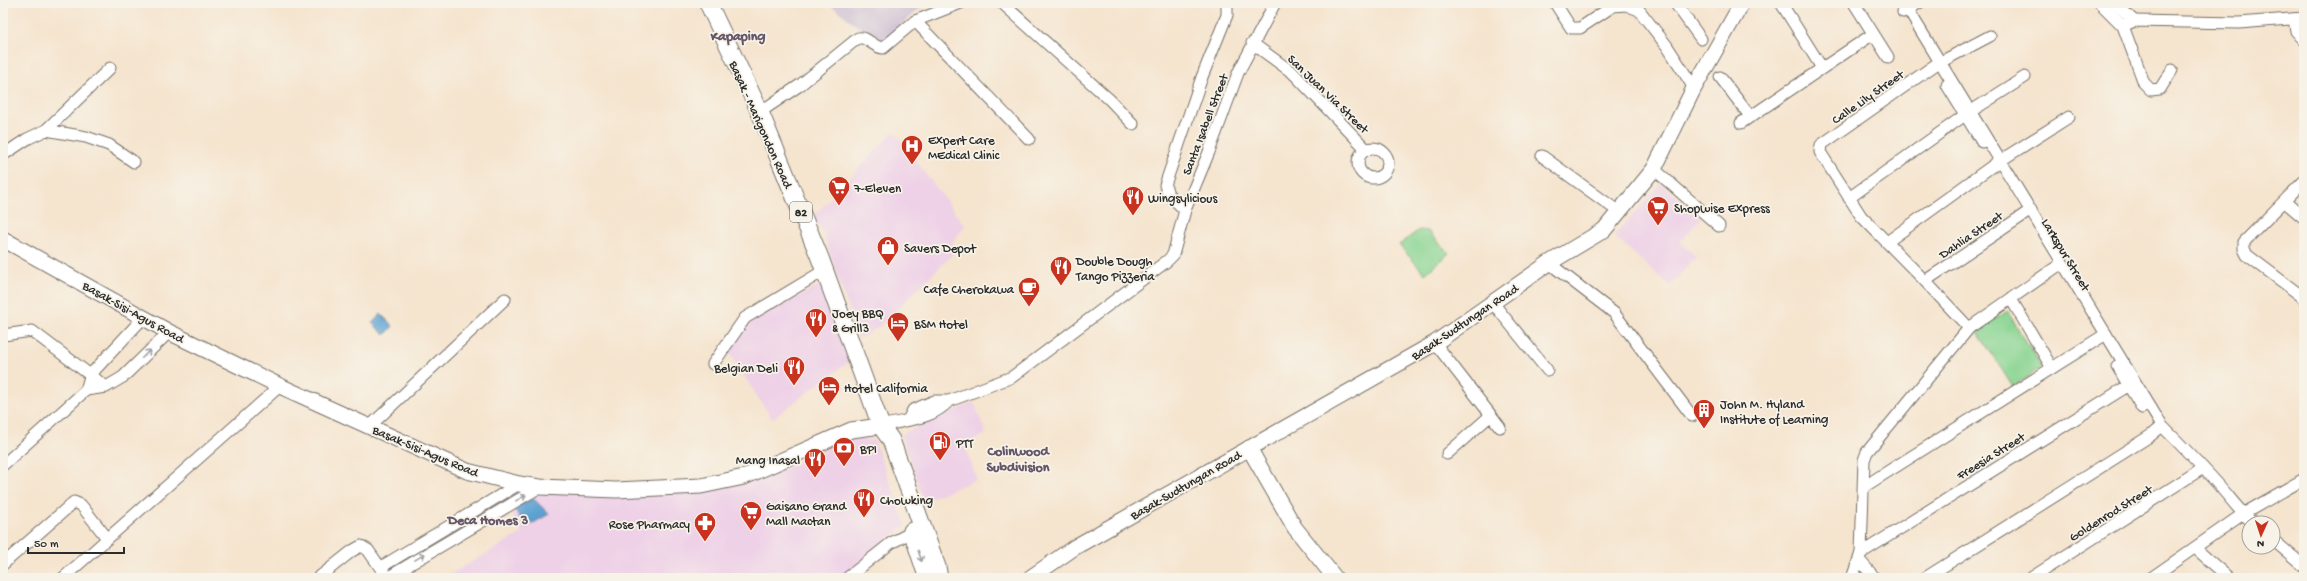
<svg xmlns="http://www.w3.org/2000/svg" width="2307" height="581" font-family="'Gochi Hand',sans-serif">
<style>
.built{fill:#eed0e7}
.industrial{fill:#ccbed3}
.green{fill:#88d491;stroke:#5a805e}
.water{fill:#5ca1d1;stroke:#44667e}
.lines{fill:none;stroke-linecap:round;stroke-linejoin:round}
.street-casing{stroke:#726c64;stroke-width:13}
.secondary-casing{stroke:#726c64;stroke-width:17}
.primary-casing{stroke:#726c64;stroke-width:19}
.street{stroke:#fff;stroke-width:11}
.secondary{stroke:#fff;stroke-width:15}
.primary{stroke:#fff;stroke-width:17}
.oneway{stroke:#a0a0a0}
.labels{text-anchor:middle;stroke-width:3.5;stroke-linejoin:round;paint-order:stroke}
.shield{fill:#f7f3e8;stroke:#686764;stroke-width:1}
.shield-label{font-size:12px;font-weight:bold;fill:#2b2b2b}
.street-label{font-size:13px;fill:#2b2b2b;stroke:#f7f3e8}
.poi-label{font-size:13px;fill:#2b2b2b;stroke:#f7f3e8;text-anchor:start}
.neighbourhood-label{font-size:14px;font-weight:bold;fill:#665669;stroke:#f7f3e8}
</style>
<rect width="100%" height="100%" fill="#f7f3e8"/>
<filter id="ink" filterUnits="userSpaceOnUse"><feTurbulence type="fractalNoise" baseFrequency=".025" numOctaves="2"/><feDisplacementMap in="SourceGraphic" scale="8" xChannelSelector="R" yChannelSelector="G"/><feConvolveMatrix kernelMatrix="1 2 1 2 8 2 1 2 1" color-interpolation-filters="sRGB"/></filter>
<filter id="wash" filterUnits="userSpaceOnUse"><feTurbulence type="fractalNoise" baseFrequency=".012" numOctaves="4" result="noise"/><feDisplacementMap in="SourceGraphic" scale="16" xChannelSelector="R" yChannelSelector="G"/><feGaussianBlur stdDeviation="0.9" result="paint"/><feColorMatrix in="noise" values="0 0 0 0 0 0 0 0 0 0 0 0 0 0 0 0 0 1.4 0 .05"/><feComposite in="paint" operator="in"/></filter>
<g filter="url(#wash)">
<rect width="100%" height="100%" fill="#f5e4ce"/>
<g class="built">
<polygon points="894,131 965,226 952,242 955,252 880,326 859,339 822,230 814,216"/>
<polygon points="1661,183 1701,218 1680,242 1696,257 1670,286 1614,236"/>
<polygon points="821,285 851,360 772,419 728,351 747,323"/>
<polygon points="974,402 986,434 964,445 977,479 924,501 901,434"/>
<polygon points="850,438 874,440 906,525 840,578 444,578 522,533 499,490 721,489 773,474"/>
</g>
<polygon class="industrial" points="828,3 926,3 880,44"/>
<g class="green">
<polygon points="1419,230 1428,231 1449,253 1425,274 1399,245"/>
<polygon points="2007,311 2042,367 2013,387 1977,331"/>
</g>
<g class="water">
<polygon points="381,314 393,326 385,335 372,323"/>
<polygon points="533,498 549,514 526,527 514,508"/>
</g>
</g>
<g filter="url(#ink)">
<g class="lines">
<g class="street-casing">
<g id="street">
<polyline points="1002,3 1110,100 1133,124"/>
<polyline points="1555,3 1571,28 1580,28 1613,6 1626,5 1639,10 1667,46 1694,88"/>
<polyline points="1675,3 1701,39"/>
<polyline points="1781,3 1822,68"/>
<polyline points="1854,3 1888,57"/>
<path d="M1904,3L2162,426C2180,444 2198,462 2216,482C2229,496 2238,510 2253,523"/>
<polyline points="2100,3 2123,26 2144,83 2151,90 2160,89 2172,70"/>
<polyline points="2115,3 2134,21"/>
<polyline points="1903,12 1919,3"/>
<polyline points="2294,19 2296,31 2304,40"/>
<polyline points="915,21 1029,139"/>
<polyline points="2123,26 2134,21 2239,23 2304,18"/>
<polyline points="1252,43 1293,73 1367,150"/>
<polyline points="1720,77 1750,116"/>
<polyline points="1947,85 1982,142"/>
<path d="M760,112L800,85L858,38C868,36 872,47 883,48L915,21L961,3"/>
<polyline points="1741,123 1873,34"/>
<polyline points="46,130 110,68"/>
<circle cx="1373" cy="163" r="15"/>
<polyline points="3,155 27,139 46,130 86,137 109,145 134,162"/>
<polyline points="1542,156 1619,212"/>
<polyline points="1654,169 1719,226"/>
<polyline points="2304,181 2244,242 2244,249 2247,255 2304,298"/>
<polyline points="1849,198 1965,115 2025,77"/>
<polyline points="2285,202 2304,218"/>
<polyline points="1185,210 1168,194 1165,185 1202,77 1227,15 1227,3"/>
<polyline points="1887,242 1995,164 2069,117"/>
<polyline points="1549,263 1614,313 1692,416"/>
<polyline points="1925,281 2031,210"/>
<polyline points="2011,299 2052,368"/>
<polyline points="1493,303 1547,370"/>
<polyline points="1969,328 1925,281 1861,216 1820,152 1821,145 1935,65 1990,36"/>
<polyline points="3,335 32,331 106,387"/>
<polyline points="1435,343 1500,427"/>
<polyline points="713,364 745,318 825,270"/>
<polyline points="2117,366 2142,408"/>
<polyline points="86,390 106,387 123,377 169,332"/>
<polyline points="909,418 913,410 934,401 949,401 1012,377 1167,261 1173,255 1185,210 1209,152 1238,73 1275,3"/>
<path d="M881,426C908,419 929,421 949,401"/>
<polyline points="369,427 505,299"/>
<polyline points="1447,454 1491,415"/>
<polyline points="3,465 86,390 91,374 143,318"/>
<polyline points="1865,486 2106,334"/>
<polyline points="2273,540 2304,566"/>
<polyline points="2195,548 2229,578"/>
<polyline points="1861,553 2134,382"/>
<polyline points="1860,561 1875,578"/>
<polyline points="3,564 74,502 81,505 107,538"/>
<polyline points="381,567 519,484"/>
<polyline points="63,578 280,386"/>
<polyline points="318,578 352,551 361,546 368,550 384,573"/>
<polyline points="387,578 540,487"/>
<polyline points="847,578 891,543 912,532"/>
<polyline points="1852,578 1861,553 1864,460 1867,452 1969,328 2062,263"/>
<polyline points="1925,578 2150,436 2162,426"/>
<polyline points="2031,578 2203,468"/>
<polyline points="2151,578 2243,514 2304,479"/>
</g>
</g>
<g class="secondary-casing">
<g id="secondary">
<polyline points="3,239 169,332 280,386 467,471 519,484 540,487 616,490 701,486 744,477 851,430 881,426"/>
<polyline points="1249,448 1295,528 1335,578"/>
<polyline points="1030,578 1075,547 1435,343 1549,263 1604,230 1654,169 1694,88 1742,3"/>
</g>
</g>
<g class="primary-casing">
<g id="primary">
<polyline points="708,3 760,112 820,258 881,426 891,440 937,567 939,578"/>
<polyline points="912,531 925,570 930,578"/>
</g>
</g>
<use href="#street" class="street"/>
<use href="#secondary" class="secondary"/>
<use href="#primary" class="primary"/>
</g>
<defs><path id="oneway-shaft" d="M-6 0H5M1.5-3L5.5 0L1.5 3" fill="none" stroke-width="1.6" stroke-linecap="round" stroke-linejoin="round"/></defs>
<g class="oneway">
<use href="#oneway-shaft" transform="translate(146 354) rotate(-45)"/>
<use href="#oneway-shaft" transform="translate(521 498) rotate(-29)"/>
<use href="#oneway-shaft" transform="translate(920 556) rotate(72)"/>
<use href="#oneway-shaft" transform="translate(420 557) rotate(-31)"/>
</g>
</g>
<defs>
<g id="hospital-pin" transform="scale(1.15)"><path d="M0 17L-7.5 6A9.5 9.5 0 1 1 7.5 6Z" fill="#c8321e" stroke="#f7f3e8"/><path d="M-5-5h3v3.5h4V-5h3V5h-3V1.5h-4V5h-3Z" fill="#fff"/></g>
<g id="supermarket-pin" transform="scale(1.15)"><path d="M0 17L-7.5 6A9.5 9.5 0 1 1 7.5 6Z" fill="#c8321e" stroke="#f7f3e8"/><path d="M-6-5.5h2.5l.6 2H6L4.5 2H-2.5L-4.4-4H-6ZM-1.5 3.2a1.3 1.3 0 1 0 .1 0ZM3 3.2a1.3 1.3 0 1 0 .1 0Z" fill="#fff"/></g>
<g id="restaurant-pin" transform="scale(1.15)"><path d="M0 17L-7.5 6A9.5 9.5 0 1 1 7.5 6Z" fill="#c8321e" stroke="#f7f3e8"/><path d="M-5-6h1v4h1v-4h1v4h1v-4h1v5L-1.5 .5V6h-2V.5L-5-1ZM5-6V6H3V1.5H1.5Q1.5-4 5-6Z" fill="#fff"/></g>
<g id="shop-pin" transform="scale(1.15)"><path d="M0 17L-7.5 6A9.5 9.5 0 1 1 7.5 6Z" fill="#c8321e" stroke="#f7f3e8"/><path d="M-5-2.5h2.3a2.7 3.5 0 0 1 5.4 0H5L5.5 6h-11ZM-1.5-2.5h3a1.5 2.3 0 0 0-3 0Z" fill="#fff"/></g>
<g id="cafe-pin" transform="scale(1.15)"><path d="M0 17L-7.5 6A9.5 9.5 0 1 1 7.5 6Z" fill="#c8321e" stroke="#f7f3e8"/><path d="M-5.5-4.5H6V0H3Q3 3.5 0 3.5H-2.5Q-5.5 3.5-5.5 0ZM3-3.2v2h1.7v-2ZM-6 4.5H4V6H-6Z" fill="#fff"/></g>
<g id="hotel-pin" transform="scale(1.15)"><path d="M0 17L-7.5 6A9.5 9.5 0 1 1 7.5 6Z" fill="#c8321e" stroke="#f7f3e8"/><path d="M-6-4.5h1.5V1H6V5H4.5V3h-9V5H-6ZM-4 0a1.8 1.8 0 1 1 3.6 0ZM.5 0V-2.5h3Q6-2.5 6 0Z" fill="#fff"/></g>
<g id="building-pin" transform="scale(1.15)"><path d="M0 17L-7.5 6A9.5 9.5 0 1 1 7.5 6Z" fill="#c8321e" stroke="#f7f3e8"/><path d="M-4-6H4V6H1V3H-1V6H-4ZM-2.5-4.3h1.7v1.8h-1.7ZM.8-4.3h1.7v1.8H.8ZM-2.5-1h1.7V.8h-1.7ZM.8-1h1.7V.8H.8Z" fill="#fff"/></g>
<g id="fuel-pin" transform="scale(1.15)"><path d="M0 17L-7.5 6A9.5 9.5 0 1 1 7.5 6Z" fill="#c8321e" stroke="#f7f3e8"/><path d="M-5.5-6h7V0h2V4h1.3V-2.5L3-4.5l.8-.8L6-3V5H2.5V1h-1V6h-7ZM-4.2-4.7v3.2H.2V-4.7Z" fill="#fff"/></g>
<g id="bank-pin" transform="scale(1.15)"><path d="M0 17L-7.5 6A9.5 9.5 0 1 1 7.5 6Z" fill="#c8321e" stroke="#f7f3e8"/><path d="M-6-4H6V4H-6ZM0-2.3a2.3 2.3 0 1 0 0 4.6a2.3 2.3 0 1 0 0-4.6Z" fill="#fff"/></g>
<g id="pharmacy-pin" transform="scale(1.15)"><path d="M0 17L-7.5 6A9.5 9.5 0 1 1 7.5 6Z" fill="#c8321e" stroke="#f7f3e8"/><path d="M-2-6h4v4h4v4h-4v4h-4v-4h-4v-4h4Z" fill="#fff"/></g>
</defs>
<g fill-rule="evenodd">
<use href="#hospital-pin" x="912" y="146"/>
<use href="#supermarket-pin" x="839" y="187"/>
<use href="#restaurant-pin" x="1133" y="197"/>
<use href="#supermarket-pin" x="1658" y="207"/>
<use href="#shop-pin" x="888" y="247"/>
<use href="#restaurant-pin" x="1061" y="267"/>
<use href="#cafe-pin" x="1029" y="288"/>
<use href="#restaurant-pin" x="816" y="319"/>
<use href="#hotel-pin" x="898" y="323"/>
<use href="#restaurant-pin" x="794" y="367"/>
<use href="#hotel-pin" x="829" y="387"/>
<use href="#building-pin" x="1704" y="410"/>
<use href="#fuel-pin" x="940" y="442"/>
<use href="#bank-pin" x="844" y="448"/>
<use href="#restaurant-pin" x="815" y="459"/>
<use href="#restaurant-pin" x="864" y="499"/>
<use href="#supermarket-pin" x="751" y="512"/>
<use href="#pharmacy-pin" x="705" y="523"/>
</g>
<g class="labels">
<rect class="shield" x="790" y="202" width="22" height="20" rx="3"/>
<g class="shield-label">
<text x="801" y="216">82</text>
</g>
<g class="street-label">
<text transform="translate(1329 93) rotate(44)" y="5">San Juan Via Street</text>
<text transform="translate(1867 96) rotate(-35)" y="5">Calle Lily Street</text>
<text transform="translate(762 124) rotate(66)" y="5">Basak - Marigondon Road</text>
<text transform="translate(1204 124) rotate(-69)" y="5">Santa Isabell Street</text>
<text transform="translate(1970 234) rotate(-34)" y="5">Dahlia Street</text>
<text transform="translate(2067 254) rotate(59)" y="5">Larkspur Street</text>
<text transform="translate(134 311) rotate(29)" y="5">Basak-Sisi-Agus Road</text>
<text transform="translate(1464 321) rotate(-34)" y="5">Basak-Sudtungan Road</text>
<text transform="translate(426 450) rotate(23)" y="5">Basak-Sisi-Agus Road</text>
<text transform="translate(1990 455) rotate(-32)" y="5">Freesia Street</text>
<text transform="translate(1185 484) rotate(-30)" y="5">Basak-Sudtungan Road</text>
<text transform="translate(2110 512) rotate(-32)" y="5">Goldenrod Street</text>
</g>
<g class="poi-label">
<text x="928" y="144">Expert Care<tspan x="928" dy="15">MEdical Clinic</tspan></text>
<text x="854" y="192">7-Eleven</text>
<text x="1148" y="202">Wingsylicious</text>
<text x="1674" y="212">Shopwise Express</text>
<text x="904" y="252">Savers Depot</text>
<text x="1076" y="265">Double Dough<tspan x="1076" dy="15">Tango Pizzeria</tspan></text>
<text x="1014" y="293" text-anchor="end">Cafe Cherokawa</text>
<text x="832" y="317">Joey BBQ<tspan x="832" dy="15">&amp; Grill3</tspan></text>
<text x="914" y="328">BSM Hotel</text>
<text x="778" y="372" text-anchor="end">Belgian Deli</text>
<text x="844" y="392">Hotel California</text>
<text x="1720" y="408">John M. Hyland<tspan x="1720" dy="15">Institute of Learning</tspan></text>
<text x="956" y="447">PTT</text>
<text x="860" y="453">BPI</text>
<text x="800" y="464" text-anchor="end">Mang Inasal</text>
<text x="880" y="504">Chowking</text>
<text x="766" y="510">Gaisano Grand<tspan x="766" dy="15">Mall Mactan</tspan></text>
<text x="690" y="528" text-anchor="end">Rose Pharmacy</text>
</g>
<g class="neighbourhood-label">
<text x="738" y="40">Kapaping</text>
<text x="1018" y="455">Colinwood<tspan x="1018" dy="16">Subdivision</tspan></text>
<text x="488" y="524">Deca Homes 3</text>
</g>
</g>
<rect width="2307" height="581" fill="none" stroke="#f7f3e8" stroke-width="16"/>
<g transform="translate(2261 535) rotate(183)"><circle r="19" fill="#f7f3e8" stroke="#a5a39c"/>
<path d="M0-3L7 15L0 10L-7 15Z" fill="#c8321e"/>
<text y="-6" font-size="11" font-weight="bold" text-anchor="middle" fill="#2b2b2b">N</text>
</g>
<path d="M28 547v6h96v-6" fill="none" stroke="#2b2b2b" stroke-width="2"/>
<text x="34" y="547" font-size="12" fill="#2b2b2b" stroke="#f7f3e8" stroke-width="3" paint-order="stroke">50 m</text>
</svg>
